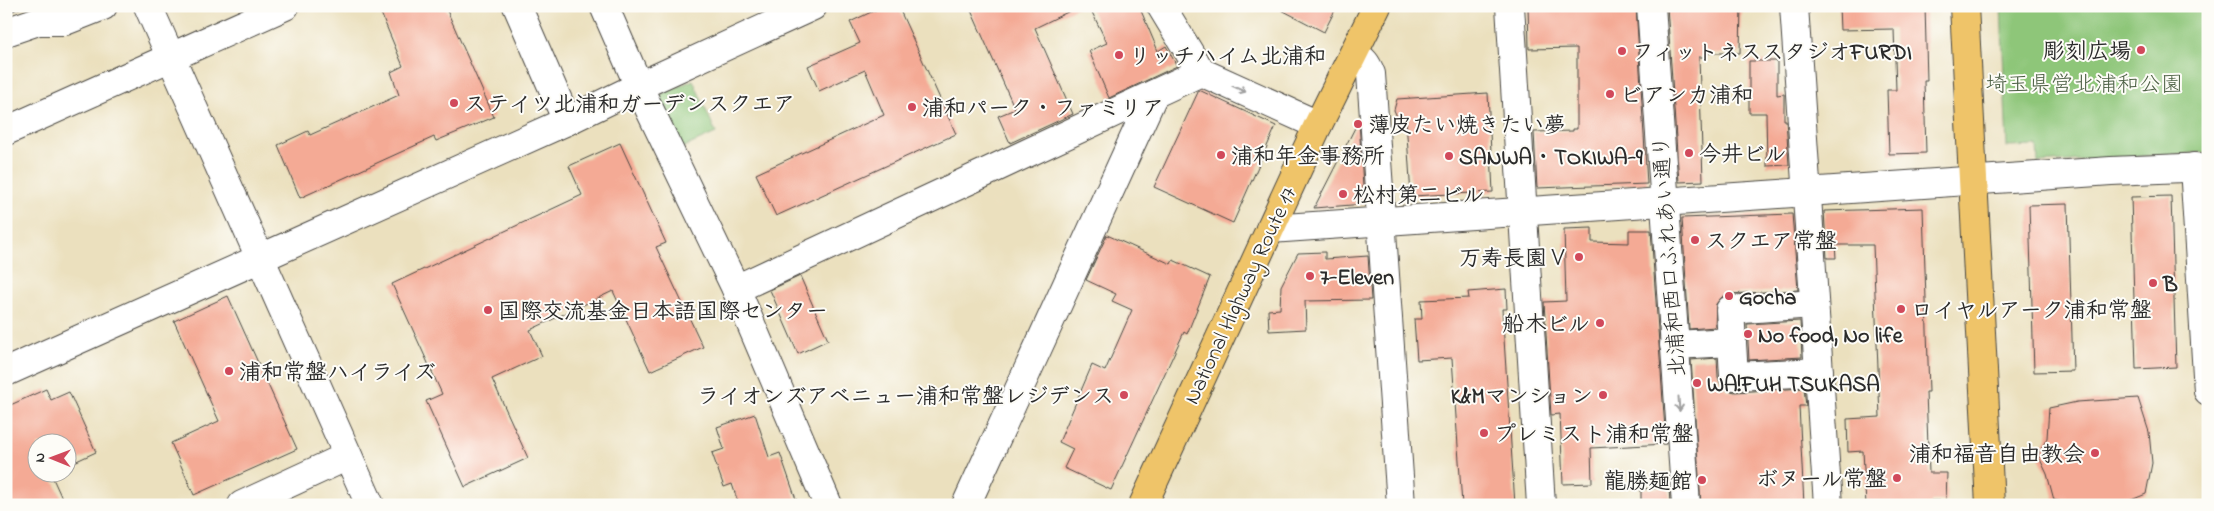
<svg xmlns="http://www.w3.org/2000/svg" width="2214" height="511" font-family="'Indie Flower','Klee One',sans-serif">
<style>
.green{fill:#8ec679;stroke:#5c7852}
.building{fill:#f4aa95}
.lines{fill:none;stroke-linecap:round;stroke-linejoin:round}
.minor-casing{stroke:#484641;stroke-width:30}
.highway-casing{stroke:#484641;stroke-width:30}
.minor{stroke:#fff;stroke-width:28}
.highway{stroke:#efc469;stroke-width:28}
.rail{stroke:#2b2b2b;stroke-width:4}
.oneway{stroke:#a0a0a0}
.poi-dot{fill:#d1495b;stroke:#fdfcf7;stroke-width:2}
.labels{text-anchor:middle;stroke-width:4;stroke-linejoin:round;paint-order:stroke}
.poi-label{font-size:22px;font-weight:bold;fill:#2b2b2b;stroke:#fdfcf7;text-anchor:start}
.park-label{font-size:22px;fill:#4e6146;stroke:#fdfcf7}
.street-label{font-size:22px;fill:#2b2b2b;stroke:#fdfcf7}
</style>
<rect width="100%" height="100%" fill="#fdfcf7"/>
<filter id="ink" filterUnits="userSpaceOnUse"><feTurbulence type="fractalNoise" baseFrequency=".02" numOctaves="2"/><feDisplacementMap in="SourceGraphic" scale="10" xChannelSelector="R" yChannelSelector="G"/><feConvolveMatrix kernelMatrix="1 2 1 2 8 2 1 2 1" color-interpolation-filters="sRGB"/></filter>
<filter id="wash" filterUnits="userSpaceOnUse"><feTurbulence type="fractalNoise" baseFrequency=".0096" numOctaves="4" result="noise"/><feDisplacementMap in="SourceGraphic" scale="20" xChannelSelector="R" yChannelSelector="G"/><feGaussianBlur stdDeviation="1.12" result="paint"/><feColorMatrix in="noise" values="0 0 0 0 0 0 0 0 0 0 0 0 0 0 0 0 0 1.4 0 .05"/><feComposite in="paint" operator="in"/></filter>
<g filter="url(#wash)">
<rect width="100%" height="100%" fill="#ebe0be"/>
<g class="green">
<polygon points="2001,6 2208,6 2208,152 2038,163 2037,146 2007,147"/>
<polygon points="693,80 716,133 682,148 659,95"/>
</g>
<g id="blocks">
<g class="building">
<polygon points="378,6 445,6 494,117 436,141 434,137 300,198 278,145 308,131 310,135 399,95 391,72 403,66"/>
<polygon points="884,6 898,6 956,134 776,216 756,174 884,115 865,70 819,91 808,66 860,43 850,22"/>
<polygon points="969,6 1080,6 1035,28 1073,114 1010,143 998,116 1015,109"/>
<polygon points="1089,6 1139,6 1158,51 1166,46 1177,66 1109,98 1089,51 1107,43"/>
<polygon points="1274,6 1337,6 1324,32"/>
<polygon points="1528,6 1636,6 1647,184 1537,188 1534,132 1573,131 1573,129 1577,129 1577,48 1529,49"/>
<polygon points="1667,6 1741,6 1740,53 1705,53 1705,57 1699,57 1703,181 1679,182"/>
<polygon points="1839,6 1925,6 1927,81 1924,81 1926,153 1889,154 1887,90 1896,90 1894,29 1840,30"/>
<polygon points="1749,61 1777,61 1777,95 1784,94 1784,120 1786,120 1789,165 1767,166 1766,113 1749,113"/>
<polygon points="1199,90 1276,126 1233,223 1154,187"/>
<polygon points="1488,93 1493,192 1411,196 1406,120 1398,119 1394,110 1397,99"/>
<polygon points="1359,120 1364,204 1314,208"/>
<polygon points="620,143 666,243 656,247 703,347 650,371 613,291 530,330 542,356 492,379 528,458 465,487 426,401 442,394 392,284 582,195 569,166"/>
<polygon points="2171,196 2176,367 2136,369 2131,197"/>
<polygon points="2068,204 2073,371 2034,372 2029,205"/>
<polygon points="1923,208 1929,392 1926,392 1929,473 1947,473 1946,501 1931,501 1931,505 1866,505 1863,451 1848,452 1847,419 1880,417 1873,245 1835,245 1836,258 1827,258 1824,211"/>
<polygon points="1792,214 1798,290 1729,294 1722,297 1716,304 1715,327 1689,329 1682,218"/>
<polygon points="1592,228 1592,242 1629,243 1629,230 1651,230 1666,444 1591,448 1592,483 1563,484 1560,414 1551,415 1544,302 1566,301 1564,229"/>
<polygon points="1107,235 1171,264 1173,260 1210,277 1187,334 1184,332 1111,490 1064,468 1073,449 1059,442 1092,365 1105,371 1132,310 1112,301 1116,294 1086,280"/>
<polygon points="1325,252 1325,259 1368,256 1371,300 1305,301 1306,329 1269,331 1268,310 1280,309 1281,286 1298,253"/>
<polygon points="800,276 828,340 798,354 770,290"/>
<polygon points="1506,289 1507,309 1502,309 1515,505 1462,505 1452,358 1417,360 1414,319 1422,319 1421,300 1469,298 1468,292"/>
<polygon points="228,296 297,449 194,495 171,443 219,421 174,321"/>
<polygon points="1800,321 1802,357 1749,360 1747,324"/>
<polygon points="1717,358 1718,377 1721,385 1727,390 1735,392 1804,388 1806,406 1799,406 1804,505 1701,505 1691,360"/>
<polygon points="46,389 51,400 69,392 96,452 68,465 68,444 38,444 38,474 51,474 65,505 6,505 6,407"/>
<polygon points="2138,398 2149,432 2152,463 2146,494 2119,505 2074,505 2054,500 2047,474 2038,455 2047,438 2049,408 2077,402"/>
<polygon points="755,414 769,457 780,453 798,505 739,505 732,484 724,487 712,453 724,449 717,427"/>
<polygon points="1669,487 1670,505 1641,505 1641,489"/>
</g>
</g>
</g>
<g filter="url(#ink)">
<use href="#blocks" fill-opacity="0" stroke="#484641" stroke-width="1"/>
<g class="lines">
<g class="minor-casing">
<g id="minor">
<polyline points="148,6 370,505"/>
<polyline points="517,6 567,121"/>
<polyline points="604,6 644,98 736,289 828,505"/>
<polyline points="1161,6 1201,72 1318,125"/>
<polyline points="1510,6 1541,505"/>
<polyline points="1651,6 1686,505"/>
<polyline points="1794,6 1828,505"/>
<polyline points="6,32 38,21 65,21 103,6"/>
<path d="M1354,55C1364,59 1367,64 1371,74L1401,505"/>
<polyline points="6,131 285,6"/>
<polyline points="2194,167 2208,391"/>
<polyline points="1270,229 2111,171 2208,167"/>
<polyline points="736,289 1201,72"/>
<polyline points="1814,304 1730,310 1734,376 1819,372"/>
<polyline points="1674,345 1732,342"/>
<polyline points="6,372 567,121 639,86 813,6"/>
<polyline points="242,505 348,456"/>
<polyline points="966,505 1154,94"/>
</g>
</g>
<g class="highway-casing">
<g id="highway">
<polyline points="1964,6 1990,505"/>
<polyline points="1143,505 1318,125 1377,6"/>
</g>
</g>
<use href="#minor" class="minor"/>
<use href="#highway" class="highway"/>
<polyline class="rail" points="6,12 21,6"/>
</g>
<defs><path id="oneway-shaft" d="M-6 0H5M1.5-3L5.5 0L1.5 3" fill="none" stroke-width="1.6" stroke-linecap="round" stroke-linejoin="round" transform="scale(1.25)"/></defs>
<g class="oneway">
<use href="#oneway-shaft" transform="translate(1239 89) rotate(24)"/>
<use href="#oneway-shaft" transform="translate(1679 404) rotate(86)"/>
</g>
</g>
<g class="poi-dot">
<circle cx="2141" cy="50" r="5"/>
<circle cx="1622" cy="51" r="5"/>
<circle cx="1119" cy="55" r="5"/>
<circle cx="1610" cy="94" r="5"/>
<circle cx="454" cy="103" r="5"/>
<circle cx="912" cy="107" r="5"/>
<circle cx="1358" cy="124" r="5"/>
<circle cx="1689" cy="153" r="5"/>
<circle cx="1221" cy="155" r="5"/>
<circle cx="1449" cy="156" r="5"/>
<circle cx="1343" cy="194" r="5"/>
<circle cx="1695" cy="240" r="5"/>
<circle cx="1579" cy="257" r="5"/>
<circle cx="1310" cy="276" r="5"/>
<circle cx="2153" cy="283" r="5"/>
<circle cx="1729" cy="296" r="5"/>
<circle cx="1901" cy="309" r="5"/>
<circle cx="488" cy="310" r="5"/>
<circle cx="1600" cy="323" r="5"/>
<circle cx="1748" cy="334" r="5"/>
<circle cx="229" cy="371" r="5"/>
<circle cx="1697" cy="383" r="5"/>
<circle cx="1124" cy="395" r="5"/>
<circle cx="1603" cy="395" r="5"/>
<circle cx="1484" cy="433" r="5"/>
<circle cx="2095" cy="453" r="5"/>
<circle cx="1897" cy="478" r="5"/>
<circle cx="1702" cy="480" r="5"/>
</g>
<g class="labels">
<g class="poi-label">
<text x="2131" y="58" text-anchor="end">彫刻広場</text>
<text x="1632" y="59">フィットネススタジオFURDI</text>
<text x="1129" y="63">リッチハイム北浦和</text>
<text x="1620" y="102">ビアンカ浦和</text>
<text x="464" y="111">ステイツ北浦和ガーデンスクエア</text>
<text x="922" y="115">浦和パーク・ファミリア</text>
<text x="1368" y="132">薄皮たい焼きたい夢</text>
<text x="1699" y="161">今井ビル</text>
<text x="1231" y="163">浦和年金事務所</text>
<text x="1459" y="164">SANWA・TOKIWA-9</text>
<text x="1353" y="202">松村第二ビル</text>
<text x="1705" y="248">スクエア常盤</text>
<text x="1569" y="265" text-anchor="end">万寿長園Ⅴ</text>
<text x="1320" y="284">7-Eleven</text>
<text x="2163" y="291">B</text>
<text x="1739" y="304">Gocha</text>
<text x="1911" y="317">ロイヤルアーク浦和常盤</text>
<text x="498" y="318">国際交流基金日本語国際センター</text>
<text x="1590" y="331" text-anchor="end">船木ビル</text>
<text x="1758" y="342">No food, No life</text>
<text x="239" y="379">浦和常盤ハイライズ</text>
<text x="1707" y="391">WA!FUH TSUKASA</text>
<text x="1114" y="403" text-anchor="end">ライオンズアベニュー浦和常盤レジデンス</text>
<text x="1593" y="403" text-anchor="end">K&amp;Mマンション</text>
<text x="1494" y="441">プレミスト浦和常盤</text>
<text x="2085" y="461" text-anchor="end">浦和福音自由教会</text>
<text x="1887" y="486" text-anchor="end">ボヌール常盤</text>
<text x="1692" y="488" text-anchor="end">龍勝麺館</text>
</g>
<g class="park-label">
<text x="2084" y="91">埼玉県営北浦和公園</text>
</g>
<g class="street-label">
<text transform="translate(1668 256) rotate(-94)" y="8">北浦和西口ふれあい通り</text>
<text transform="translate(1239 295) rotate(-65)" y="8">National Highway Route 17</text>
</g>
</g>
<rect width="2214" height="511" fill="none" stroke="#fdfcf7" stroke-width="25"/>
<g transform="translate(52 458) rotate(271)"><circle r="24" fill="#fdfcf7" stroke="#a9a8a5"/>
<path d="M0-4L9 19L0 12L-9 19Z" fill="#d1495b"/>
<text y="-8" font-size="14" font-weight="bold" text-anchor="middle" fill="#2b2b2b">N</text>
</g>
</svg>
